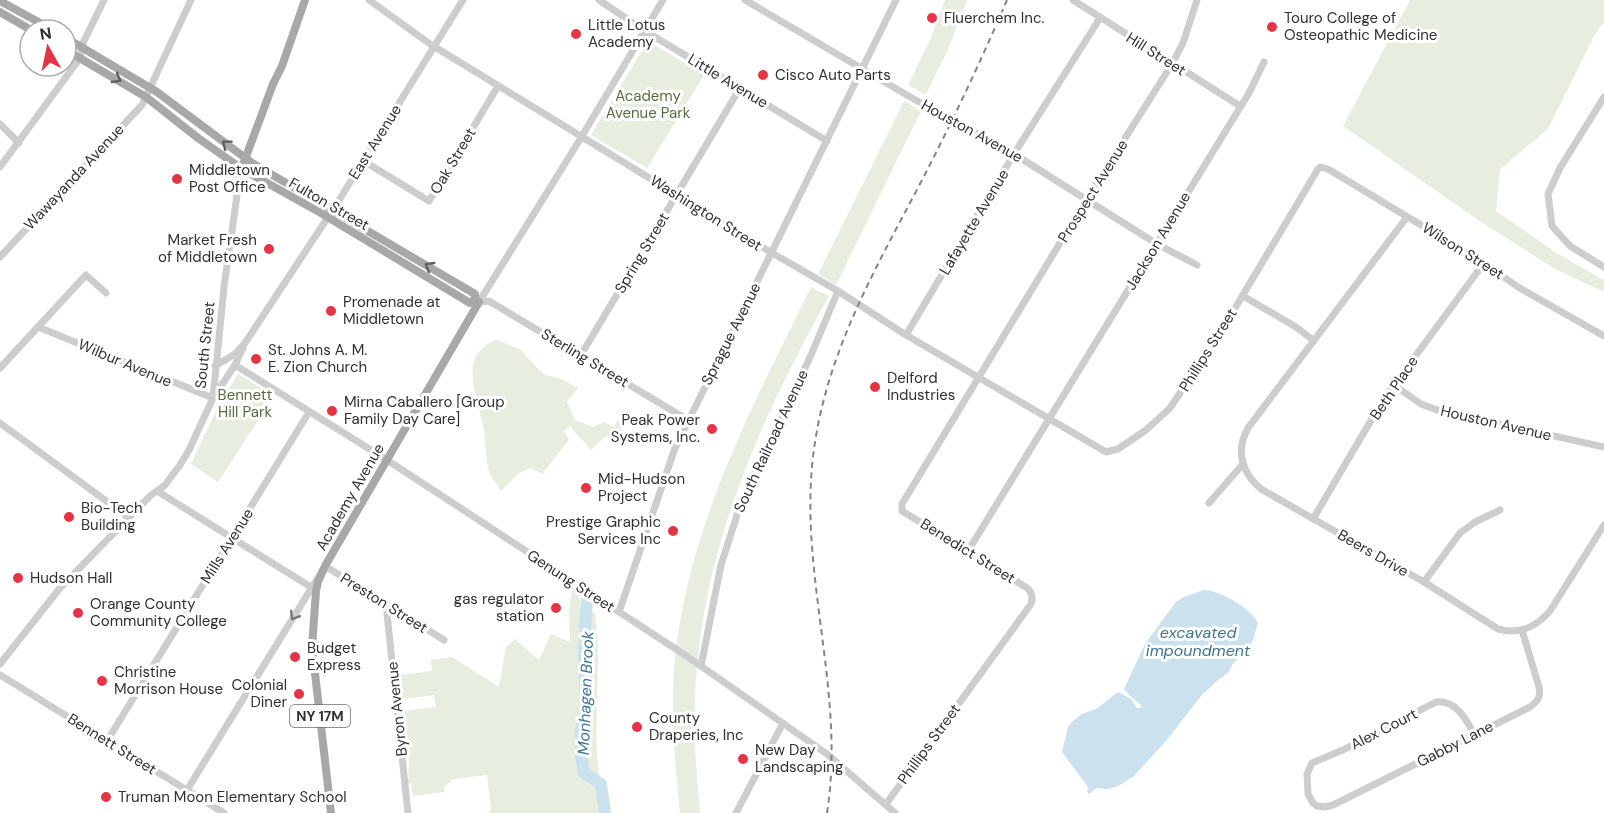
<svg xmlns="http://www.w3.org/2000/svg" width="1604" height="813" font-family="'DM Sans',sans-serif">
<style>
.green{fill:#e7eddf}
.water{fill:#cbe1ed}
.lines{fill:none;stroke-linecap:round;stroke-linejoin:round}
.river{stroke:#cbe1ed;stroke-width:12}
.minor{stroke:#cdcdcd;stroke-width:7}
.major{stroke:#a8a8a8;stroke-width:8}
.rail{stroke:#858585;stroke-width:2;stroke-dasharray:6 4.5;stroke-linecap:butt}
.oneway{stroke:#606060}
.oneway2{stroke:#777}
.poi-dot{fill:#e63446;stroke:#fff;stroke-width:2}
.labels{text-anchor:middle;stroke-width:6;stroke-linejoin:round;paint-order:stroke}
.shield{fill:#fff;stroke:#6e6e6e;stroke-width:1.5}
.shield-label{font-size:14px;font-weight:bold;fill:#303030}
.poi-label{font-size:15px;fill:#303030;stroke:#fff;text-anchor:start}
.street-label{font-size:15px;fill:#303030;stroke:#fff}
.park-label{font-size:15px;fill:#556d3d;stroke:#fff}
.water-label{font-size:16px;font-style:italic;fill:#3d7594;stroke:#fff}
</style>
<rect width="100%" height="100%" fill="#fff"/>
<g class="green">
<polygon points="945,0 967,0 949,47 926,95 908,85 931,38"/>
<polygon points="1410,0 1604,0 1604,22 1595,34 1548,129 1500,169 1496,211 1558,254 1604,280 1604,292 1555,269 1481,222 1343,126"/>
<polygon points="648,41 704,75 647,168 591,135"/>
<polygon points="904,101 921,111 836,285 818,274"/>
<path d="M811,287L829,296C767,407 710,530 698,658C692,709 695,762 700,813H680C675,761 670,710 675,658C689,524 753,405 811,287Z"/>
<path d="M496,340L520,349L538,369L546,375L559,378L578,388L567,402L575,420L593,427L604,422L614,427L619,419L624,439L606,436L591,450L570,426L564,431L569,440L542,474L531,468L519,473L501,491C497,484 489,476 488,467C485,454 486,439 483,425C477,396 457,355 496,340Z"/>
<polygon points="238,374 274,396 218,482 191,464 213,417"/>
<path d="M572,589L579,594L582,617L586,610L595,613C596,626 598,641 598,655C598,709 591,760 607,813H489L491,809L487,775L454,779L444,787V792L413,796L411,784L408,783L409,761L404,711L436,707L434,695L403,699L400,675L432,671L431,660L452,657L499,687L506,647L515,639L539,660L551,634L570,642L569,613Z"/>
</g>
<path class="water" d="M1203,590C1218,589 1252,609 1258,623L1253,640L1247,651L1234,662L1228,673L1218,680L1201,696L1166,741L1133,777L1118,786L1108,789L1097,788L1089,794L1087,791L1088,787L1062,752L1068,727L1073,721L1082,714L1096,709L1118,692L1131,699L1137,708H1141V705L1131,697L1124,689L1145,644L1176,602L1184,597Z"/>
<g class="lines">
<polyline class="river" points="587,599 584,652 586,704 581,730 581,756 584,773 601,784 605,813"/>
<g class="minor">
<polyline points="369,0 430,44 767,250 838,291 906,335 1106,452 1118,449 1146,430 1170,408 1222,330 1318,169 1321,167 1328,169 1484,263 1518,287 1604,336"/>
<polyline points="599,0 645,31 827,141"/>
<polyline points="745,0 912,98 1014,154 1157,244 1197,265"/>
<polyline points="1073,0 1240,106"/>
<polyline points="1604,97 1560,168 1548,194 1552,226 1570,246 1604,267"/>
<polyline points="0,124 19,143"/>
<polyline points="362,160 429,201 498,86"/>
<polyline points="0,167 80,58 83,43 104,0"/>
<path d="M1407,217L1248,428C1235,451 1242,473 1261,489L1424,582L1498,629C1520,635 1536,627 1550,611L1604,525"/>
<polyline points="0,257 142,105 191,0"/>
<polyline points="1243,296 1296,327 1314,341"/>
<polyline points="479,302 579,141 663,0"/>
<polyline points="479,302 489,301 688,420"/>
<polyline points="38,327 213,398 235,365 243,348"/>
<polyline points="906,335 1014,154 1100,18"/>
<polyline points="581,355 740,88"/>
<polyline points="235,365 387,460 685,655 827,754 895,813"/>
<polyline points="215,366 235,354 245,343 336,205 463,0"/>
<polyline points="0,368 86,275 106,293"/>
<polyline points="1394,385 1421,404 1437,410 1604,447"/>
<polyline points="0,423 128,517"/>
<polyline points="157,491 314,589"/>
<polyline points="1209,503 1243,464"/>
<polyline points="1313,519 1383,400 1484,263"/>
<polyline points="968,551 1249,93 1264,62"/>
<polyline points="1424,582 1460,533 1475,522 1500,510"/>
<polyline points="386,604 408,813"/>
<polyline points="619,612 675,448 896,0"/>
<polyline points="0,664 60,588 150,496 165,485 180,465 189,450 213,398 224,287 240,174 243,165"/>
<polyline points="701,666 721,565 739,509 752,478 773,437 811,355 838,291"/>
<polyline points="0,675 224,813"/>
<path d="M1474,734C1466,719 1456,700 1436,702L1345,749L1312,763L1307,774L1308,794L1313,803L1317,806L1324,807L1333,805L1530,707C1538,701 1541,697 1539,687L1522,630"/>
<polyline points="107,741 309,412"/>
<polyline points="187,790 325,566 444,640"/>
<path d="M886,804L1031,604C1033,598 1032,592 1027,588L902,511V504L1086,200L1172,64L1183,43L1197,0"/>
<polyline points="736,813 783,723"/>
</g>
<g class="major">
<polyline points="0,1 53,30"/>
<polyline points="0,12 31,30"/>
<polyline points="66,38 157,92 252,163 475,294 475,299 479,302 325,566 318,582 316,591 312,647 331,813"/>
<polyline points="66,50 146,97 198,138 242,169 321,213 470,303 475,299"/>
<polyline points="244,162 273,84 282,66 305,0"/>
</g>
<path class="rail" d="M827,813C846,693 799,576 813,457C825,354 875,270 922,180C952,122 981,61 1007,0"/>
</g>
<defs><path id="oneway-chevron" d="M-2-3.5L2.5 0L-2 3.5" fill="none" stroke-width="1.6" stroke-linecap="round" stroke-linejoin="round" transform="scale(1.5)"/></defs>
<g class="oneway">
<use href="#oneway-chevron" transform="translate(117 79) rotate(30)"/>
<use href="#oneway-chevron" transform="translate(226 144) rotate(-143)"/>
<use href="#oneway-chevron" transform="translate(429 266) rotate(-149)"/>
</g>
<use class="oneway2" href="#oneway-chevron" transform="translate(294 616) rotate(122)"/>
<g class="poi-dot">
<circle cx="932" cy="18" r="6"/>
<circle cx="1272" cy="27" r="6"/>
<circle cx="576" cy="34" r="6"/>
<circle cx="763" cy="75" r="6"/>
<circle cx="177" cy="179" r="6"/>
<circle cx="269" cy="249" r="6"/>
<circle cx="331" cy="311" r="6"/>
<circle cx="256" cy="359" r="6"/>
<circle cx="875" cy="387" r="6"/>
<circle cx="332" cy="411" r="6"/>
<circle cx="712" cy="429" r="6"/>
<circle cx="586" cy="488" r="6"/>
<circle cx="69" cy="517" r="6"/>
<circle cx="673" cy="531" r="6"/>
<circle cx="18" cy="578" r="6"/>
<circle cx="556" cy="608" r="6"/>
<circle cx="78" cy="613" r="6"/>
<circle cx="295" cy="657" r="6"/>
<circle cx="102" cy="681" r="6"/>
<circle cx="299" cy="694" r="6"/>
<circle cx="637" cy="727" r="6"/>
<circle cx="743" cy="759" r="6"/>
<circle cx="106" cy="797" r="6"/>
</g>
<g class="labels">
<rect class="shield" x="290" y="705" width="60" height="22" rx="4.5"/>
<g class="shield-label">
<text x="320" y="721">NY 17M</text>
</g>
<g class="poi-label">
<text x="944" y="23">Fluerchem Inc.</text>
<text x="1284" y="23">Touro College of<tspan x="1284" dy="17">Osteopathic Medicine</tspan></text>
<text x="588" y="30">Little Lotus<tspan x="588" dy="17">Academy</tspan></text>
<text x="775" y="80">Cisco Auto Parts</text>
<text x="189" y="175">Middletown<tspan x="189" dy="17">Post Office</tspan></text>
<text x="257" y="245" text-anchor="end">Market Fresh<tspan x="257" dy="17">of Middletown</tspan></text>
<text x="343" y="307">Promenade at<tspan x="343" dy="17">Middletown</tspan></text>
<text x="268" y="355">St. Johns A. M.<tspan x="268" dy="17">E. Zion Church</tspan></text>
<text x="887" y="383">Delford<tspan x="887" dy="17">Industries</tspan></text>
<text x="344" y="407">Mirna Caballero [Group<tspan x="344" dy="17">Family Day Care]</tspan></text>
<text x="700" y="425" text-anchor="end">Peak Power<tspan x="700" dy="17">Systems, Inc.</tspan></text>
<text x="598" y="484">Mid-Hudson<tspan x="598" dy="17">Project</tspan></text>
<text x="81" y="513">Bio-Tech<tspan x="81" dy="17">Building</tspan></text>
<text x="661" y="527" text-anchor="end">Prestige Graphic<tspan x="661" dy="17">Services Inc</tspan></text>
<text x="30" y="583">Hudson Hall</text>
<text x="544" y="604" text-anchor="end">gas regulator<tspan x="544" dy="17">station</tspan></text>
<text x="90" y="609">Orange County<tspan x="90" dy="17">Community College</tspan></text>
<text x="307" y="653">Budget<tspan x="307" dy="17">Express</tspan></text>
<text x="114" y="677">Christine<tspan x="114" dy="17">Morrison House</tspan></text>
<text x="287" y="690" text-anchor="end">Colonial<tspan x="287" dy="17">Diner</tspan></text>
<text x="649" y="723">County<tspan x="649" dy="17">Draperies, Inc</tspan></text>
<text x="755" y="755">New Day<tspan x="755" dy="17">Landscaping</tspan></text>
<text x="118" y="802">Truman Moon Elementary School</text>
</g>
<g class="street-label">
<text transform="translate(1156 54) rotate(32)" y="5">Hill Street</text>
<text transform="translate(728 81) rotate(31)" y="5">Little Avenue</text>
<text transform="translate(972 131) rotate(29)" y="5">Houston Avenue</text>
<text transform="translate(375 142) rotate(-58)" y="5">East Avenue</text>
<text transform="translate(453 161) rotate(-59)" y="5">Oak Street</text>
<text transform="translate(74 177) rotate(-47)" y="5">Wawayanda Avenue</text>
<text transform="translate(1093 191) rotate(-58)" y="5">Prospect Avenue</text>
<text transform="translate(329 204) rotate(30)" y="5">Fulton Street</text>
<text transform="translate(706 213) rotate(32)" y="5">Washington Street</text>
<text transform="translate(974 222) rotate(-59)" y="5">Lafayette Avenue</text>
<text transform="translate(1158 241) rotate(-59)" y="5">Jackson Avenue</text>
<text transform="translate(1463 251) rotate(32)" y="5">Wilson Street</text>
<text transform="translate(642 253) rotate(-59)" y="5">Spring Street</text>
<text transform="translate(731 334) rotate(-63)" y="5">Sprague Avenue</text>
<text transform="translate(205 345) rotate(-84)" y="5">South Street</text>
<text transform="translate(1208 350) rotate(-58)" y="5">Phillips Street</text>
<text transform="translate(585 358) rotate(31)" y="5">Sterling Street</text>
<text transform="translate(125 363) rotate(23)" y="5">Wilbur Avenue</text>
<text transform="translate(1394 388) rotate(-56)" y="5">Beth Place</text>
<text transform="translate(1496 423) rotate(13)" y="5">Houston Avenue</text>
<text transform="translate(771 441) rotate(-65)" y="5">South Railroad Avenue</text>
<text transform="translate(350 497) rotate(-60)" y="5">Academy Avenue</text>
<text transform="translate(227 546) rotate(-58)" y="5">Mills Avenue</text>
<text transform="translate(968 551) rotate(32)" y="5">Benedict Street</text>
<text transform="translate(1373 553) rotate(30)" y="5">Beers Drive</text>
<text transform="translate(571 581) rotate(33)" y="5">Genung Street</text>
<text transform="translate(384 603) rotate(32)" y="5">Preston Street</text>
<text transform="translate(397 709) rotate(-96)" y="5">Byron Avenue</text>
<text transform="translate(1384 729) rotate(-27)" y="5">Alex Court</text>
<text transform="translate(112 744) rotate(32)" y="5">Bennett Street</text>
<text transform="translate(929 744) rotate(-54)" y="5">Phillips Street</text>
<text transform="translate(1455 744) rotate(-27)" y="5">Gabby Lane</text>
</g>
<g class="park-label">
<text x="648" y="101">Academy<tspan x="648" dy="17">Avenue Park</tspan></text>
<text x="245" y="400">Bennett<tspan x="245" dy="17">Hill Park</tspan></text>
</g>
<g class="water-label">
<text x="1198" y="638">excavated<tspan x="1198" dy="18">impoundment</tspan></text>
<text transform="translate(585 693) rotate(-88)" y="6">Monhagen Brook</text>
</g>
</g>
<g transform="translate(48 48) rotate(351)"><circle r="28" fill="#ffffff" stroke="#acacac" stroke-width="1.5"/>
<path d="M0-4.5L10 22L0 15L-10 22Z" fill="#e63446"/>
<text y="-9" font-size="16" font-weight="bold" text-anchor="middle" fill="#303030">N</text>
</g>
</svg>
